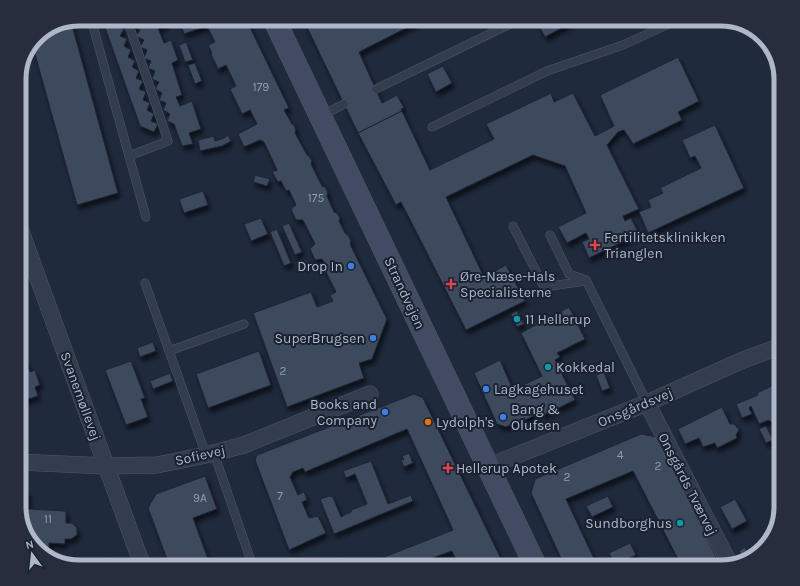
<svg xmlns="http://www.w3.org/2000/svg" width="800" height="586" font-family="Karla,sans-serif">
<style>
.building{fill:#3c485d;stroke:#1c2434;filter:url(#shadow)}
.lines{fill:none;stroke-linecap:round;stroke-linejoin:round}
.lane-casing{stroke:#4f5768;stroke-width:9}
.street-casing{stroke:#4f5768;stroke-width:17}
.secondary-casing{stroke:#4f5768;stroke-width:23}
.lane{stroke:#343d4d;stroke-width:8}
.street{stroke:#343d4d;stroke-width:16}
.secondary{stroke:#424b61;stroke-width:22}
.health-dot{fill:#e0444e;stroke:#1a2232;stroke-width:1.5}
.shop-dot{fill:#3f7fe0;stroke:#1a2232;stroke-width:1.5}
.culture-dot{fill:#0f9aa8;stroke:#1a2232;stroke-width:1.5}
.food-dot{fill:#e8710a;stroke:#1a2232;stroke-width:1.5}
.labels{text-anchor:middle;stroke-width:4;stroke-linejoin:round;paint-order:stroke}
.number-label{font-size:12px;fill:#929bae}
.poi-label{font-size:14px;fill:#afb7c9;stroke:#1a2232;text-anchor:start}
.street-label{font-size:14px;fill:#afb7c9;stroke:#1a2232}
.rim{fill:none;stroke:#afb7c9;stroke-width:5}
</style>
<defs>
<filter id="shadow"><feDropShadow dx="2.5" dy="4.5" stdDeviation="2" flood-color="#0009"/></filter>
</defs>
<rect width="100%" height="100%" fill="#202a3d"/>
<g class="building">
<polygon points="102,19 119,19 117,25 124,29 120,36 127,39 124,46 131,50 128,57 135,61 132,67 139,71 136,78 143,81 139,89 146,92 143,100 150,103 147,110 154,114 151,121 158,124 154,132 140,126"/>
<polygon points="135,19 164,19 167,25 158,28 164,43 171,40 178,60 172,63 182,95 176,97 180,106 192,101 201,129 189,133 193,144 182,146 174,124 167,121 170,114 163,110 166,103 159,100 162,93 155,89 159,82 152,79 155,71 148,68 151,61 144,58 147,50 140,47 144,40 136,36 140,30 132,26"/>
<polygon points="179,19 246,19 289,108 284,110 292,124 294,125 296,130 295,133 307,155 309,156 312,161 311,164 322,186 325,187 328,193 327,196 334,212 337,213 340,218 339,221 345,233 348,235 351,241 350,244 387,319 372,359 359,363 364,378 287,407 253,313 311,292 317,307 333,301 330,295 336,292 322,264 325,263 322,259 315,260 310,249 315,244 303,220 296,220 291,209 296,205 289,190 286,191 281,181 278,182 272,172 277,170 264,142 260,140 244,147 238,134 257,124 250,110 242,114 230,89 236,86 226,65 218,69 211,54 212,53 208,45 215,42 207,26 184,34"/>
<polygon points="303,19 339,19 342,25 353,19 424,19 359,52 382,103 397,95 404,108 401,109 402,111 358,133"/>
<polygon points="535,19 572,19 573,22 545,37"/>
<polygon points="72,25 118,193 77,205 33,47 39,34"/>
<polygon points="186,42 193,60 185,62 179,45"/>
<polygon points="678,57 699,101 678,112 682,120 633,144 624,130 618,132 607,145 639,209 623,216 625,221 631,218 639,234 589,258 582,242 589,239 586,233 567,243 558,227 586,213 565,166 533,155 446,197 484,277 506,265 525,301 466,330 401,202 396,205 358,133 402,111 430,170 494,139 486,124 551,93 554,102 573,93 595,136 614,126 600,95"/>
<polygon points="195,63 202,81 195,84 188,65"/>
<polygon points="443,66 452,83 436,92 427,74"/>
<polygon points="715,125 744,188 648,233 639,212 651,207 648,200 663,193 660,188 701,168 695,156 690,158 682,140"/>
<polygon points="228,135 231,141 222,146 200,151 198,140 214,136 215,141 224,138"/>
<polygon points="255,175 270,179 267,186 253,182"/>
<polygon points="203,191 208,205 184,213 179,199"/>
<polygon points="261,218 268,234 251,241 244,224"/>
<polygon points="289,223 302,252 295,255 282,226"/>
<polygon points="277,229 291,263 284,266 270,232"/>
<polygon points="569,307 585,339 557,353 560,357 555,360 575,400 544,415 542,412 525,420 524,418 506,427 497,424 474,373 500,360 513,390 542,376 521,333"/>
<polygon points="517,311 524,324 517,327 511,314"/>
<polygon points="153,342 156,351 140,357 137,348"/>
<polygon points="259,351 271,385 208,408 196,374"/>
<polygon points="26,360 30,372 35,370 40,385 35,387 38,396 19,402 19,363"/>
<polygon points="131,361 145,398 141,399 148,417 126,425 105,370"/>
<polygon points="604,372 610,388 602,391 596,375"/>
<polygon points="170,373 173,381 153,389 150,381"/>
<polygon points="780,382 781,430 777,432 772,421 770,422 769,420 759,424 751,406 749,408 752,414 742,418 736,404 758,395 757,393"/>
<polygon points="414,394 423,398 505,567 460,567 452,551 421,562 422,567 371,567 369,563 453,530 407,429 305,472 303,468 293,472 290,477 298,495 304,492 307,500 302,502 309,518 318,516 326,533 289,550 255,460 257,455"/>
<polygon points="722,407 730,424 734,424 737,427 739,430 736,435 737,438 717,448 715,443 703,447 699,438 685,444 678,429"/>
<polygon points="766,426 773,440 766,443 759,429"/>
<polygon points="641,434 657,437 721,567 669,567 681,565 633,471 566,499 598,567 565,567 531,493 535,479"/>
<polygon points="409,453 413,463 404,467 401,460 404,459 402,456"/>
<polygon points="371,461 388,504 411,495 413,501 334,534 320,499 329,496 333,497 341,517 351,512 351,510 367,504 355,474 346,478 343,471"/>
<polygon points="205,476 217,509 193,518 211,567 170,567 148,508 156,494"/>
<polygon points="19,490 28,491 28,510 29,509 66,511 66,523 72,523 77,528 77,535 71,539 65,539 65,544 49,543 49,548 36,547 31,541 31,538 28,538 28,535 26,534 24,527 25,512 19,510"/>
<polygon points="608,496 613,507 592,517 586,506"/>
<polygon points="735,499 747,521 732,529 720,507"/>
<polygon points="630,543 636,555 615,565 609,553"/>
<polygon points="745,547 751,558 745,561 739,551"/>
<polygon points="341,557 344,567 312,567"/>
<polygon points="110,558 114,563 125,559 127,567 100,567 97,559"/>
</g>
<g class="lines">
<g class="lane-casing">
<g id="lane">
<polyline points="91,19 146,217"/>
<polyline points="127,19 168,141 129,156"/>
<polyline points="376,89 516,21"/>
<polyline points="321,116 344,104"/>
<polyline points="432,127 547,71 623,45 680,19"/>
<polyline points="513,226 544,287 585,281"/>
<polyline points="550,235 569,274 586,280 647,403"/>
<polyline points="145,283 206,455"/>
<polyline points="169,351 244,324"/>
<polyline points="214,453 253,567"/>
</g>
</g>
<g class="street-casing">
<g id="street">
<polyline points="19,226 143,567"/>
<polyline points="647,403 730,565"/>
<polyline points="19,462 107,466 157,465 206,455 244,445 370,394"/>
<polyline points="487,467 647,403 743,360 781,346"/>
</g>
</g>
<g class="secondary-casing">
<polyline id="secondary" points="274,19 536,567"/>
</g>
<use href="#lane" class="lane"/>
<use href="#street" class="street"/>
<use href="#secondary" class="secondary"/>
</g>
<g class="health-dot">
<path d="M593 239h4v4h4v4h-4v4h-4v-4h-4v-4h4z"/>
<path d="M449 278h4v4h4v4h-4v4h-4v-4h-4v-4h4z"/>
<path d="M446 462h4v4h4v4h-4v4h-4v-4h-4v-4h4z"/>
</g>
<g class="shop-dot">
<circle cx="351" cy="266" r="4"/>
<circle cx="373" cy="338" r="4"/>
<circle cx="486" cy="389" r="4"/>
<circle cx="385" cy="412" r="4"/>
<circle cx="503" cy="417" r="4"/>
</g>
<g class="culture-dot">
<circle cx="517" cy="319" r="4"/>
<circle cx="548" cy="367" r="4"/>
<circle cx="680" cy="523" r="4"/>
</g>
<circle class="food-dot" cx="428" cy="422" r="4"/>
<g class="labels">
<g class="number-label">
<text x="261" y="91">179</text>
<text x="316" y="202">175</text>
<text x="283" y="375">2</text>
<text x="620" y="459">4</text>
<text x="658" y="470">2</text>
<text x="567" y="481">2</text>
<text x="280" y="500">7</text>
<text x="200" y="502">9A</text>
<text x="48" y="523">11</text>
</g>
<g class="poi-label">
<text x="604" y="242">Fertilitetsklinikken<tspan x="604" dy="16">Trianglen</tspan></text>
<text x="343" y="271" text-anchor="end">Drop In</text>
<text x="460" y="281">Øre-Næse-Hals<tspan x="460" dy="16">Specialisterne</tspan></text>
<text x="525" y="324">11 Hellerup</text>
<text x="365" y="343" text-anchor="end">SuperBrugsen</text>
<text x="556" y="372">Kokkedal</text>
<text x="494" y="394">Lagkagehuset</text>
<text x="377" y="409" text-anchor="end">Books and<tspan x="377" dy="16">Company</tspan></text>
<text x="511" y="414">Bang &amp;<tspan x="511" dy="16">Olufsen</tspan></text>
<text x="436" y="427">Lydolph's</text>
<text x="456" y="473">Hellerup Apotek</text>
<text x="672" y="528" text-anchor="end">Sundborghus</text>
</g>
<g class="street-label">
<text transform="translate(405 293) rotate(65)" y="5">Strandvejen</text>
<text transform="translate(81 396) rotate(70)" y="5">Svanemøllevej</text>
<text transform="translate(635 407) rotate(-23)" y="5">Onsgårdsvej</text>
<text transform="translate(200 455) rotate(-13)" y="5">Sofievej</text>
<text transform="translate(688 484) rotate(63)" y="5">Onsgårds Tværvej</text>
</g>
</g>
<path d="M0 0H800V586H0ZM79 26H721A53 53 0 0 1 774 79V507A53 53 0 0 1 721 560H79A53 53 0 0 1 26 507V79A53 53 0 0 1 79 26Z" fill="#262e3e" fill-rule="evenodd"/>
<path class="rim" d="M79 26H721A53 53 0 0 1 774 79V507A53 53 0 0 1 721 560H79A53 53 0 0 1 26 507V79A53 53 0 0 1 79 26Z"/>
<g transform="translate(32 554) rotate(345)" stroke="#1a2232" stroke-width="3" paint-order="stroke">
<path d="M0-3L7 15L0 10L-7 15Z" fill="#afb7c9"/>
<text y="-6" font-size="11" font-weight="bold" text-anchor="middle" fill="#afb7c9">N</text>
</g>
</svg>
